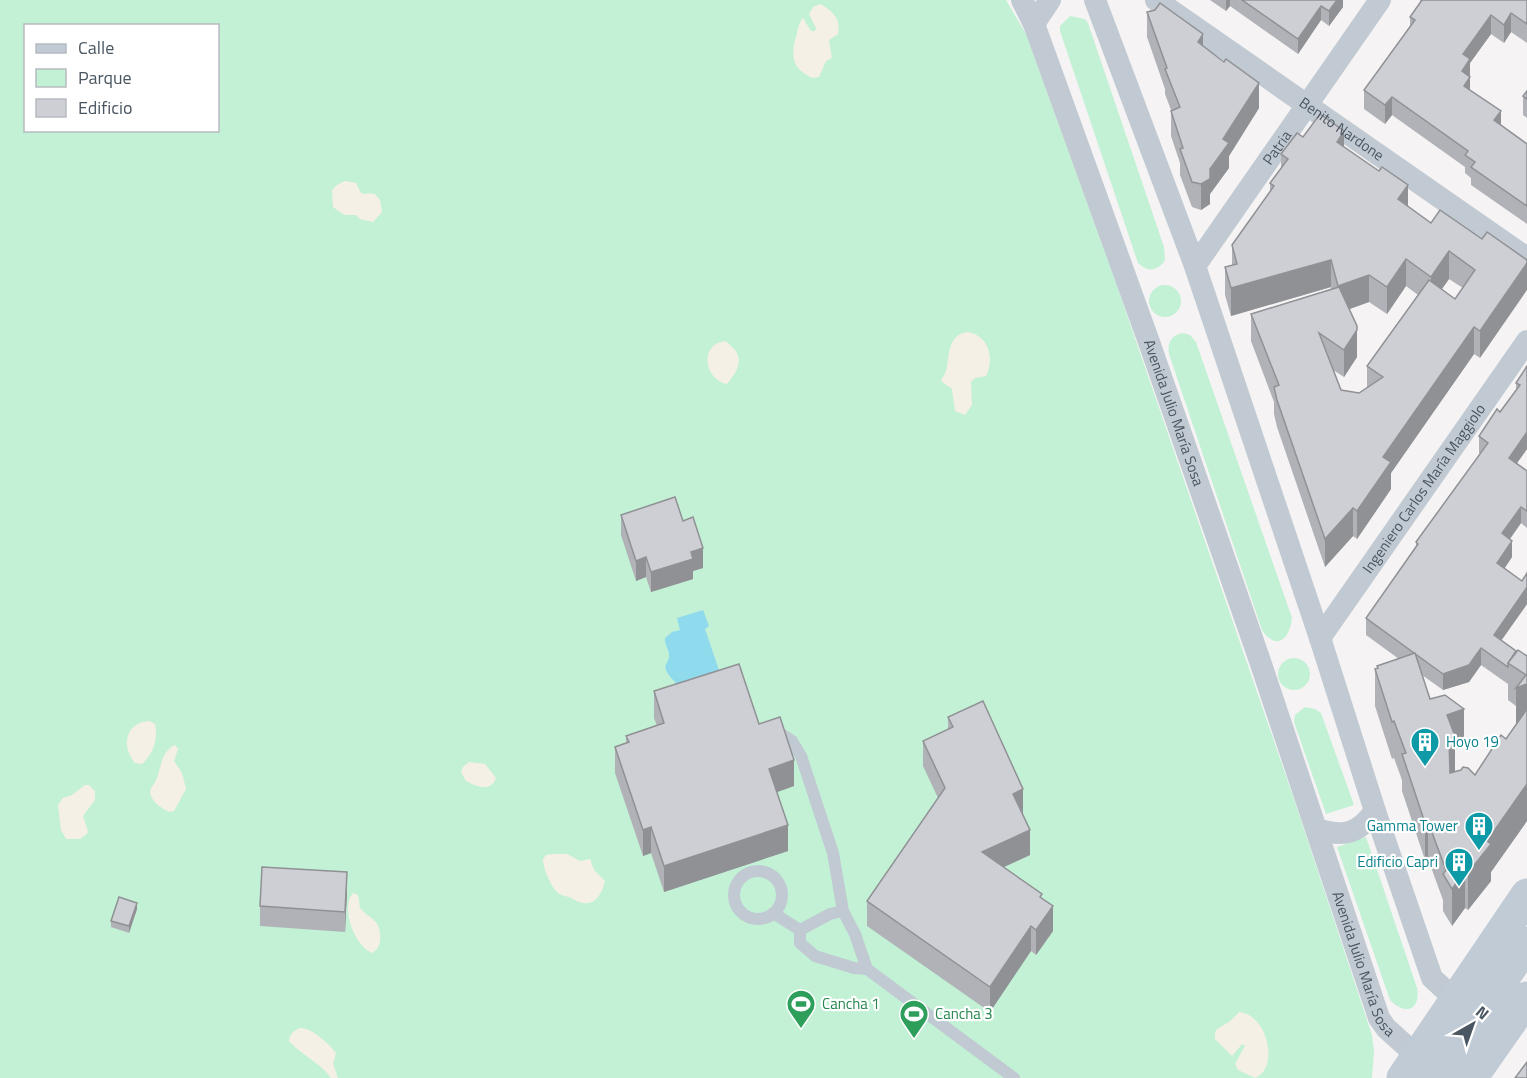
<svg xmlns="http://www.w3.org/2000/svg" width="1527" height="1078" font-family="'Titillium Web',sans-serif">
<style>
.green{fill:#c3f1d5;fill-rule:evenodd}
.sand{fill:#f5f0e5}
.water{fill:#90daee}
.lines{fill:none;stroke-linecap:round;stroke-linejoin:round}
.service{stroke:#c1cad2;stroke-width:12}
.minor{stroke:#c1cad2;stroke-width:22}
.secondary{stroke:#c1cbd6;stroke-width:33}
.wall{fill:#b0b2b7;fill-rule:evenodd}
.shaded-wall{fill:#909195}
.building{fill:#cdcfd5;stroke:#909195;stroke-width:1.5}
.labels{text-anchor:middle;stroke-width:4.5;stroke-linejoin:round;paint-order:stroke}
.street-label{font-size:15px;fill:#4a5661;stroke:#fff}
.culture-label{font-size:15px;fill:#0d838f;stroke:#fff;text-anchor:end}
.leisure-label{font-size:15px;fill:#27864d;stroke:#fff;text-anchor:start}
</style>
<rect width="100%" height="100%" fill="#f5f3f3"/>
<g class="green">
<path d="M0,0H1006L1026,34L1117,286L1296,805L1372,1035L1374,1051L1372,1078H0ZM26,26H218V130H26Z"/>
<path d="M1070,16L1085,19L1088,23L1164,247L1165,260C1158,271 1148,273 1138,263L1060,31V26Z"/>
<circle cx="1165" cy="301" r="16"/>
<path d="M1183,333L1190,335L1196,342L1292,618C1290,638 1277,652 1262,630L1169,354C1167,343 1171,335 1183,333Z"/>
<circle cx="1294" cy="674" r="16"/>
<polygon points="1305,707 1315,709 1321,713 1354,805 1326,814 1294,722 1295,715"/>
<path d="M1366,837L1417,988C1421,1010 1405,1016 1390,1000L1337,847Z"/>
</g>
<g class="sand">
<path d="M820,4C833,11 841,19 838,34L829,40L832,58L826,61L819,77L813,78C793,70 790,56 796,37C798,30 798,24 803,18L811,31H815L816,28L809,14L813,7Z"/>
<path d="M345,181L356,183C363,199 362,192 375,194L380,200L382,212L373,222L360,219L356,215H344L333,207L332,190L337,185Z"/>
<path d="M967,332C989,335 995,359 986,376L975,378L971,382L972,405L965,415L955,411L952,389L941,381C943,376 946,373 947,367C949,353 949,335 967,332Z"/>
<path d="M725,341C745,355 741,367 727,384C704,380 699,344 725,341Z"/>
<path d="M149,721L155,724C158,739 154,753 142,764L135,763C121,746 125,723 149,721Z"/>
<path d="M175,745L178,749L174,761L182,773L186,789L174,811L169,812C162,808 154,804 151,796C148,788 155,785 157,778C161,766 162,751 175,745Z"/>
<path d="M469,762L485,764L496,778C491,792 477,787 466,781L461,772L463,767Z"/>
<polygon points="85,785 89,785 95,791 95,800 83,816 88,831 87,834 80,839 66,839 61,830 58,805 63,798 72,795"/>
<path d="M553,854H567L580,861L590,859L594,870L605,881C600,902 589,909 571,898C567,896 562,896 558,893C551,887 543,868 543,859L546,855Z"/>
<path d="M353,893L358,895L360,908C370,920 382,919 380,941C379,947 377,950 372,953C355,946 340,908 353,893Z"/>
<path d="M1239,1012C1269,1015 1279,1069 1255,1078L1238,1070L1235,1064L1245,1046L1242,1044L1232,1056L1215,1039C1214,1028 1218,1029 1227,1023C1232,1021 1235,1016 1239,1012Z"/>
<path d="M300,1028C311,1027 329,1044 336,1053L333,1064L338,1078H331C321,1063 301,1055 289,1041C290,1034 293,1031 300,1028Z"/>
</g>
<path class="water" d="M703,610L709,626L705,629L720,673L678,688C676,680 670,679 667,672C663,665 668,663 669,657C670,650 664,645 665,638L672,632L680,630L677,618Z"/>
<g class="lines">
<g class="service">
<polyline points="783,735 792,741 801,756 833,853 843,911 855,934 867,969 1014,1078"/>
<circle cx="758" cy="895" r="24"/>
<polyline points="843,911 830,914 800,930 800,943 815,956 854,968 867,969"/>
<polyline points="773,913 800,930"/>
</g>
<g class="minor">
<path id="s1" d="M1022,0L1034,24L1149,342L1260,661L1379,1018L1386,1028L1427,1065"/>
<polyline points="1095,0 1195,266 1320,638 1375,811 1432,978 1456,1000"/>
<path id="s2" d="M1156,0L1527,258"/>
<polyline points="1034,24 1050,0"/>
<path id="s3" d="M1195,266L1380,0"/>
<path id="s4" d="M1320,638L1527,341"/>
<path d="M1316,829C1344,837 1357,835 1375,811"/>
</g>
<g class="secondary">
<polyline points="1438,1074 1527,943"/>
<polyline points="1403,1078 1527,895"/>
<polyline points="1471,1078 1527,998"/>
</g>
</g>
<g class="wall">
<polygon points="1210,0 1343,0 1343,7 1329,26 1321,20 1298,54 1230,6 1226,11"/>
<polygon points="1420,0 1527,0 1527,43 1511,32 1504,43 1491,34 1470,63 1470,90 1501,125 1527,144 1527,224 1471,185 1471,178 1465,173 1465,167 1392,115 1385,124 1364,109 1364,90 1410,26 1410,17 1420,3"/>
<polygon points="1147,12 1203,46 1259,108 1229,156 1229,168 1210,194 1210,204 1201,210 1192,207 1180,175 1180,163 1171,136 1171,110 1165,94 1165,89 1147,37"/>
<polygon points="1527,91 1527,118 1523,115 1523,96"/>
<path d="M1303,137L1344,147L1408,206L1431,223L1482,239L1480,358L1474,354L1391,473V489L1357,539L1353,536L1325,567L1277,427L1274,414V402L1251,341V314L1331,289V287L1231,316L1225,295V267L1232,265V245L1270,191V183L1281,168V154ZM1449,279L1463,288L1455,299L1442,289ZM1406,286L1418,295L1367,366V387L1359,393L1341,390L1333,370L1344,377L1357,357L1350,309L1369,302L1387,314Z"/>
<path d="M1527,366V449L1517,463L1527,471V528L1521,523L1510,539L1512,557L1505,568L1522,581L1527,573V604L1501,640L1516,651L1527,656V821L1491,872V881L1468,910L1465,908L1452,926L1443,911V900L1428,859L1425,860L1402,791V780L1394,758L1392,759L1375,706V669H1377V666L1399,659L1366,635V618L1416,547V542L1480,454L1479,453V436L1500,412L1516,390V383ZM1481,665L1508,684V683V700L1516,706V724L1506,739L1475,775L1455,772V749L1464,746L1430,699L1422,675L1443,690L1469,682Z"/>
<polygon points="621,515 683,521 703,568 693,571 693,579 651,592 646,577 636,581 621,535"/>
<polygon points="654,691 759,724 794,786 777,792 788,851 664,892 651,853 643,856 615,773 615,747 626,743 626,736 657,726 654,718"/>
<polygon points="948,717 1023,814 1030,855 1004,867 1042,899 1053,931 1036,955 1031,951 990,1012 867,926 867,901 938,798 923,766 923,741 948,729"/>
<polygon points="347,892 345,932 260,926 260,906"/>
<polygon points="137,909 129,933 111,927 111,921"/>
</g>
<g class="shaded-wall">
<polygon points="1226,0 1230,0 1230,6 1226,11"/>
<polygon points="1337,0 1343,0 1343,7 1329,26 1329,11"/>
<polygon points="1321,6 1321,20 1298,54 1298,39"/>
<polygon points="1511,13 1511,32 1504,43 1504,25"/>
<polygon points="1491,15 1491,34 1470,63 1470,95 1464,104 1462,71 1463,54"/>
<polygon points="1203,34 1203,59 1198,42"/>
<polygon points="1259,83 1259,108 1229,156 1229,168 1210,194 1210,204 1201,210 1201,184 1210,169 1223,139"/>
<polygon points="1392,97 1392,115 1385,124 1385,105"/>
<polygon points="1501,111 1501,130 1494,120"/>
<polygon points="1344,131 1344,159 1337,142"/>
<polygon points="1408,185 1408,212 1398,199"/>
<polygon points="1449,251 1449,279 1431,304 1431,277"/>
<polygon points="1406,259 1406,286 1387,314 1387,287"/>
<polygon points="1331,260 1331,287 1231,316 1231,288"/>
<polygon points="1527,263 1527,290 1480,358 1480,331"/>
<polygon points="1369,275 1369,302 1338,313 1338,286"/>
<polygon points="1474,327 1474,354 1391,473 1391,489 1357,539 1357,511 1383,457"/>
<polygon points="1357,330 1357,357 1344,377 1344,350"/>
<polygon points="1527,432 1527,449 1509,474 1509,458"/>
<polygon points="1521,507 1521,523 1502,550 1502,533"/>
<polygon points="1353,508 1353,536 1325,567 1325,539"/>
<polygon points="1512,541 1512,557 1497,579 1497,563"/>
<polygon points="703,548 703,568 693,571 693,579 651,592 651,572 691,552"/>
<polygon points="646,557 646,577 636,581 636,561"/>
<polygon points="1527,587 1527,604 1494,651 1494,635"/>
<polygon points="1481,648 1481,665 1469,682 1443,690 1443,674"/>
<polygon points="1527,684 1527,721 1516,725 1516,688"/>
<polygon points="1464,709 1464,746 1455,749 1455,773 1449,775 1447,715"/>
<polygon points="794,760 794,786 769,795 769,769"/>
<polygon points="1527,784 1527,821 1491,872 1491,881 1468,910 1468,873 1487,841"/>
<polygon points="1023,789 1023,814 1013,794"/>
<polygon points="1428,822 1428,859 1425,860 1425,823"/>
<polygon points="788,825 788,851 664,892 664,866"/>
<polygon points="651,827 651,853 643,856 643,830"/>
<polygon points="1030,830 1030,855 982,877 982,852"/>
<polygon points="1465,871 1465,908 1452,926 1452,889"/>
<polygon points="347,872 347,892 345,932 345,912"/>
<polygon points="137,903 137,909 129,933 129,926"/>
<polygon points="1053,906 1053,931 1036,955 1036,930"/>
<polygon points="1031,926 1031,951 990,1012 990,987"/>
</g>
<g class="building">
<polygon points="1242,0 1337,0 1329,11 1321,6 1298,39"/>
<polygon points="1422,0 1527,0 1527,24 1511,13 1504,25 1491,15 1463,54 1470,59 1462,71 1470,77 1464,86 1501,111 1494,120 1527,144 1527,206 1471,167 1475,162 1465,155 1468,151 1392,97 1385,105 1364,90 1415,20 1410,17"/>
<polygon points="1160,3 1203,34 1198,42 1224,62 1226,59 1259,83 1223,139 1229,143 1210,169 1210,179 1201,184 1192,182 1180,149 1183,148 1171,111 1180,107 1165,69 1167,68 1147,12 1155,10"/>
<polygon points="1527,91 1527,99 1523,96"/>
<polygon points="1320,114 1344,131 1337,142 1379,171 1382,167 1408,185 1398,199 1431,223 1440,210 1482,239 1487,232 1527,260 1527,263 1480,331 1474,327 1383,457 1391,462 1357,511 1353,508 1325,539 1277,400 1274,387 1279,385 1251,314 1339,287 1357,326 1357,330 1344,350 1319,333 1341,390 1359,393 1383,377 1367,366 1429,280 1455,299 1475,270 1449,251 1431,277 1406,259 1387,287 1369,275 1338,286 1331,260 1231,288 1225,267 1237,264 1232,245 1274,186 1270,183 1288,159 1281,154 1297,133 1303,137"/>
<polygon points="1527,366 1527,432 1509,458 1527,471 1527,511 1521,507 1502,533 1512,541 1497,563 1522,581 1527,573 1527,587 1494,635 1516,651 1508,663 1508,667 1481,648 1469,665 1443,674 1366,618 1418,544 1416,542 1488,443 1479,436 1497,409 1500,412 1520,385 1516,383"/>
<polygon points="675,497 683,521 693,517 703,548 691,552 693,559 651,572 646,557 636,561 621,515"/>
<polygon points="1518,650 1527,656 1527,684 1516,688 1526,675 1508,663"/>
<polygon points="1415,653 1430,699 1445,695 1464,709 1447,715 1455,736 1449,738 1450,773 1461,770 1463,767 1468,768 1475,775 1501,735 1506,739 1527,709 1527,784 1487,841 1491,844 1468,873 1465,871 1452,889 1443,874 1446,870 1428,822 1425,823 1402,754 1406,753 1394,721 1392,722 1375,669 1378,668 1377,666"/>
<polygon points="739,664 759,724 780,717 794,760 769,769 788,825 664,866 651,827 643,830 615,747 629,742 626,736 664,723 654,691"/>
<polygon points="983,701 1023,789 1013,794 1030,830 982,852 1042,894 1040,897 1053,906 1036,930 1031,926 990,987 867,901 945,788 923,741 953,727 948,717"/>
<polygon points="262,867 347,872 345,912 260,906"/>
<polygon points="119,897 137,903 129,926 111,921"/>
<polygon points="1527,1062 1527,1078 1515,1078"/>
</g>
<defs>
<g id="building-pin" transform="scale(1.5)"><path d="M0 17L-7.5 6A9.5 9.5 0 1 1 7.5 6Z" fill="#0f9aa8" stroke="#fff"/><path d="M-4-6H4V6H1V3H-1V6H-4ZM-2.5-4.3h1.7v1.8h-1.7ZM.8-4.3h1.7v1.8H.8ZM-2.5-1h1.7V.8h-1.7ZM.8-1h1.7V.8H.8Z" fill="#fff"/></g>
<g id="stadium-pin" transform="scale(1.5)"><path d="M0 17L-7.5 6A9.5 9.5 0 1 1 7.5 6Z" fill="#2e9e5b" stroke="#fff"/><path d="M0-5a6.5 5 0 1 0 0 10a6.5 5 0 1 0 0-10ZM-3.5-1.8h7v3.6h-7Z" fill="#fff"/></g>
</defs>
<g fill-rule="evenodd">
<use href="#building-pin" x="1425" y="742"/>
<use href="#building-pin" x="1479" y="826"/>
<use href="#building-pin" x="1459" y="862"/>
<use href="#stadium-pin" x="801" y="1004"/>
<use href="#stadium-pin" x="914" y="1014"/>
</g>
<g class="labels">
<g class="street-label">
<text dy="5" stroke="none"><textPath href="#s2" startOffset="226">Benito Nardone</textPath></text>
<text dy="5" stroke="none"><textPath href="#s3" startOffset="144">Patria</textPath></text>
<text dy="5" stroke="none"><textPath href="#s1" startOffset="440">Avenida Julio María Sosa</textPath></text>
<text dy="5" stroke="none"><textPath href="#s4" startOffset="182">Ingeniero Carlos María Maggiolo</textPath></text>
<text dy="5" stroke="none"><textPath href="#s1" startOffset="1023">Avenida Julio María Sosa</textPath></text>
</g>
<g class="culture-label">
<text x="1446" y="747" text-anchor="start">Hoyo 19</text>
<text x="1458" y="831">Gamma Tower</text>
<text x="1438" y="867">Edificio Capri</text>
</g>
<g class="leisure-label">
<text x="822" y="1009">Cancha 1</text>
<text x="935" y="1019">Cancha 3</text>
</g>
</g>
<rect x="24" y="24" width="195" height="108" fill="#ffffff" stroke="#b7bbc0" stroke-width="1.5"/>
<rect x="36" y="44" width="30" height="9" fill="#c1cbd6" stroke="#b7bbc0" stroke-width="1.5"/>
<text x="78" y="54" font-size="18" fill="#4a5661">Calle</text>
<rect x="36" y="69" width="30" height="18" fill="#c3f1d5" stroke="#b7bbc0" stroke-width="1.5"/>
<text x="78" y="84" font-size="18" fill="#4a5661">Parque</text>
<rect x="36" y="99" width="30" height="18" fill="#cdcfd5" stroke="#b7bbc0" stroke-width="1.5"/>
<text x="78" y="114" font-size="18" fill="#4a5661">Edificio</text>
<g transform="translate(1473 1024) rotate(40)" stroke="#ffffff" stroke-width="4.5" paint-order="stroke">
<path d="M0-4.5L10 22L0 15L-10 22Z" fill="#4a5661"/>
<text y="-9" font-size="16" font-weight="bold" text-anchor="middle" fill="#4a5661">N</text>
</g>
</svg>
